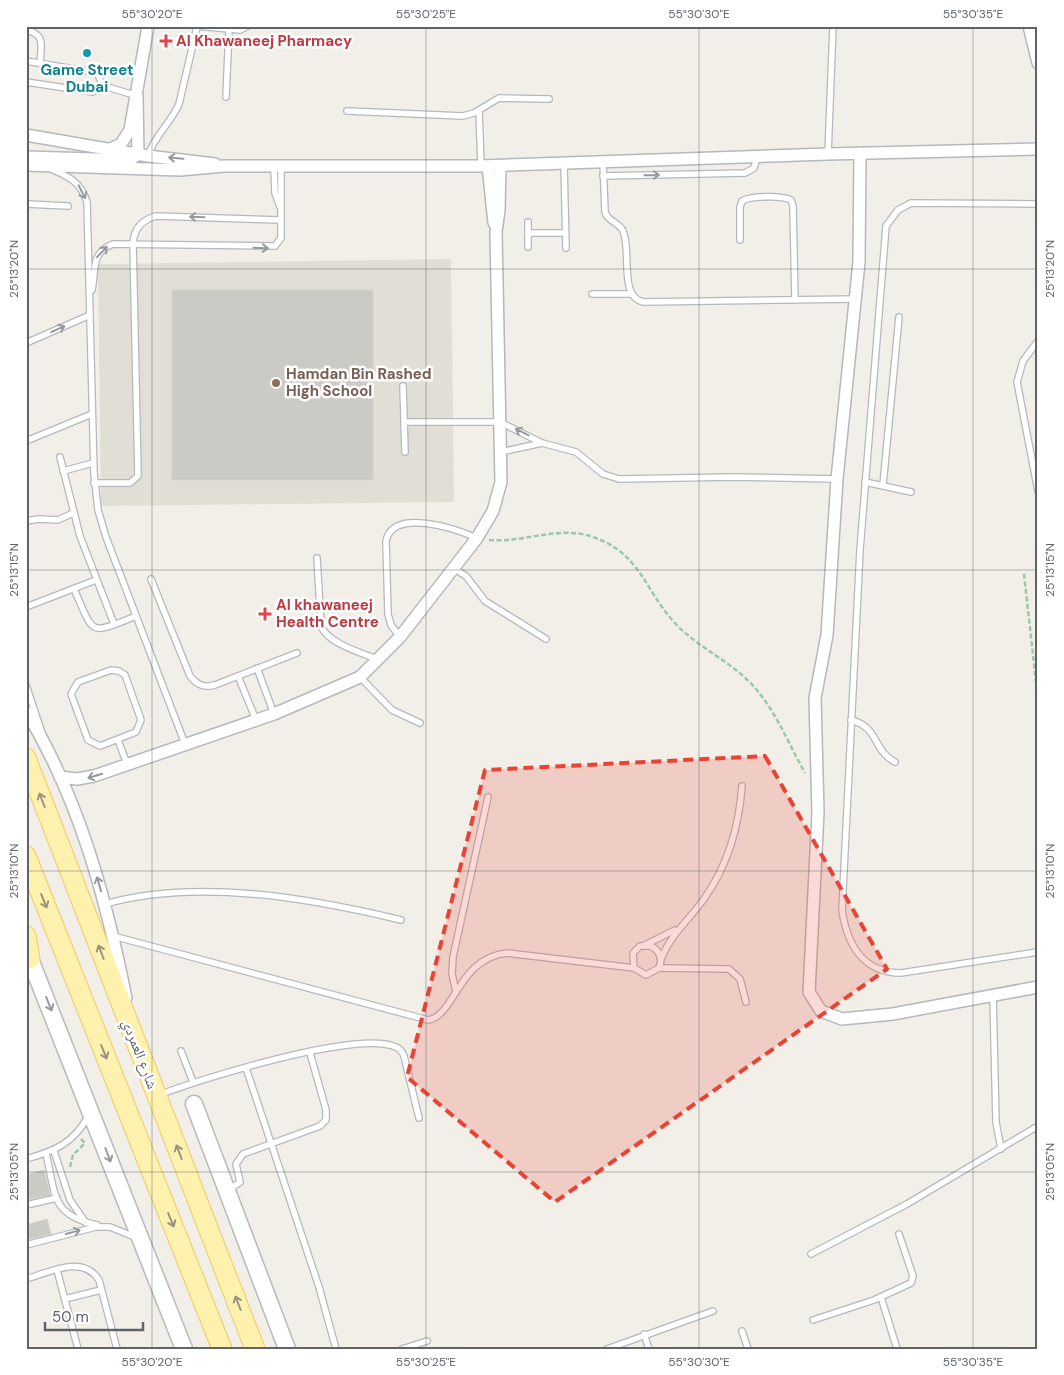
<svg xmlns="http://www.w3.org/2000/svg" width="1064" height="1375" font-family="'DM Sans','Noto Naskh Arabic',sans-serif">
<style>
.education{fill:#e1ded6}
.building{fill:#cccac5;stroke:#d6d1c6}
.lines{fill:none;stroke-linecap:round;stroke-linejoin:round}
.lane-casing{stroke:#b5b8bc;stroke-width:8}
.street-casing{stroke:#b5b8bc;stroke-width:14}
.secondary-casing{stroke:#b6babf;stroke-width:19}
.primary-casing{stroke:#f2c960;stroke-width:21}
.path{stroke:#9cc7a9;stroke-width:2.5;stroke-dasharray:5 2.5;stroke-linecap:butt}
.lane{stroke:#fff;stroke-width:5.5}
.street{stroke:#fff;stroke-width:11}
.secondary{stroke:#fff;stroke-width:16}
.primary{stroke:#fff2af;stroke-width:19}
.oneway{stroke:#979a9d}
.oneway2{stroke:#979581}
.marked{fill:#ea4335;fill-opacity:0.2;stroke:#ea4335;stroke-width:4;stroke-dasharray:10 6;stroke-linejoin:round}
.ticks{fill:none;stroke:#5f6368;stroke-width:1;stroke-opacity:0.45}
.health-dot{fill:#e0444e;stroke:#fff;stroke-width:2}
.culture-dot{fill:#0f9aa8;stroke:#fff;stroke-width:2}
.education-dot{fill:#8d6e63;stroke:#fff;stroke-width:2}
.labels{text-anchor:middle;stroke-width:5;stroke-linejoin:round;paint-order:stroke}
.health-label{font-size:15px;font-weight:bold;fill:#be3a42;stroke:#fff;text-anchor:start}
.culture-label{font-size:15px;font-weight:bold;fill:#0d838f;stroke:#fff}
.education-label{font-size:15px;font-weight:bold;fill:#785e54;stroke:#fff;text-anchor:start}
.street-label{font-size:15px;fill:#5f6368;stroke:#fff}
.neatline{fill:none;stroke:#5f6368;stroke-width:2}
.ticks-label{font-size:12px;text-anchor:middle;fill:#5f6368}
</style>
<rect width="100%" height="100%" fill="#f1efe8"/>
<polygon class="education" points="451,259 454,502 101,506 98,264"/>
<g class="building">
<rect x="172" y="290" width="201" height="190"/>
<polygon points="44,1170 50,1195 26,1200 26,1175"/>
<polygon points="47,1219 51,1234 26,1240 26,1225"/>
</g>
<g class="lines">
<g class="lane-casing">
<g id="lane">
<polyline points="197,26 240,30 248,26"/>
<path d="M26,30C46,34 41,47 40,63"/>
<polyline points="26,61 92,72 97,73 101,81 99,89 93,92 26,82"/>
<polyline points="101,85 137,96"/>
<polyline points="226,97 229,29"/>
<polyline points="479,110 481,166"/>
<polyline points="347,111 463,116 474,113 499,98 549,99"/>
<polyline points="828,154 833,26"/>
<path d="M148,156C154,136 171,123 179,104L197,27"/>
<path d="M603,162L605,212C608,222 619,222 623,231C632,250 618,298 644,302L856,299"/>
<polyline points="564,163 566,248"/>
<polyline points="274,167 275,193 280,207"/>
<path d="M51,169C68,176 81,182 87,202L94,473L98,510L106,537L185,744"/>
<polyline points="603,176 745,173 754,168 757,157"/>
<polyline points="26,204 68,206"/>
<path d="M1038,204L911,203L898,210L886,226L860,550L842,910C847,944 863,973 901,973L1038,952"/>
<polyline points="528,222 528,247"/>
<polyline points="528,233 565,233"/>
<path d="M740,240V207L742,201C751,196 781,195 791,200L793,206L795,300"/>
<path d="M92,290C96,271 90,253 113,244L275,246L281,238V167"/>
<polyline points="592,294 631,294"/>
<polyline points="1038,341 1023,361 1017,382 1038,491"/>
<polyline points="26,343 90,315"/>
<polyline points="403,386 405,452"/>
<polyline points="404,422 500,422 542,443 576,452 603,474 619,479 733,477 837,479"/>
<polyline points="26,441 92,414"/>
<polyline points="501,452 542,443"/>
<polyline points="60,457 80,536 114,624"/>
<polyline points="63,471 93,463"/>
<polyline points="865,482 911,492"/>
<path d="M94,483H130L138,476L133,243C134,229 142,220 156,216L280,220"/>
<polyline points="883,485 899,317"/>
<polyline points="26,521 38,519 58,520 73,513"/>
<path d="M317,558L321,625C325,642 361,653 377,659"/>
<polyline points="453,568 466,576 485,601 546,639"/>
<path d="M151,579L190,676C197,685 204,688 215,685L297,653"/>
<path d="M74,589C95,636 88,635 136,616"/>
<polyline points="26,607 96,580"/>
<path d="M400,637L391,625L388,614L386,541C393,507 456,529 477,538"/>
<polyline points="257,668 274,714"/>
<polygon points="111,670 119,671 125,675 141,720 136,732 100,746 88,740 71,694 78,682"/>
<polyline points="238,676 256,720"/>
<polyline points="360,677 392,710 420,723"/>
<polyline points="26,685 42,733"/>
<path d="M851,720C879,727 873,751 895,762"/>
<polyline points="118,740 127,764"/>
<path d="M105,904C197,878 309,898 401,920"/>
<path d="M113,936L428,1020C455,1016 458,958 507,953L634,968L646,975L659,968C663,958 660,951 651,946H640L633,953L634,968"/>
<polyline points="645,945 675,930"/>
<path d="M661,959C671,934 689,920 704,899C728,865 739,827 742,786"/>
<polyline points="659,968 729,969 740,979 746,1002"/>
<polyline points="456,992 452,974 453,957 488,797"/>
<polyline points="993,996 996,1122 1001,1149"/>
<polyline points="181,1051 193,1082"/>
<polyline points="246,1068 319,1287 336,1349"/>
<path d="M159,1095C203,1078 352,1032 393,1046C398,1047 402,1051 404,1056L419,1118"/>
<polyline points="54,1151 70,1200 86,1223"/>
<path d="M46,1154C56,1194 50,1215 97,1225"/>
<path d="M26,1159C55,1151 74,1143 89,1115"/>
<polyline points="229,1190 240,1182 236,1164 243,1154 320,1126 326,1120 326,1110 310,1053"/>
<polyline points="26,1205 57,1198"/>
<polyline points="26,1245 96,1227 110,1227 135,1237"/>
<polyline points="811,1254 907,1204 1038,1126"/>
<polyline points="57,1270 78,1349"/>
<path d="M26,1279C50,1272 83,1254 99,1280L117,1349"/>
<polyline points="881,1297 897,1349"/>
<polyline points="65,1299 101,1290"/>
<polyline points="813,1320 874,1300 911,1283 913,1276 899,1234"/>
<polyline points="742,1331 748,1349"/>
<polyline points="644,1334 649,1349"/>
<polyline points="402,1349 427,1341"/>
<polyline points="607,1349 713,1311"/>
</g>
</g>
<g class="street-casing">
<g id="street">
<polyline points="1029,26 1038,63"/>
<polyline points="26,135 148,156 215,164"/>
<polyline points="110,149 121,144 130,130 148,26"/>
<polyline points="860,153 859,262 837,479 827,635 815,698 818,812 809,992 821,1011 842,1019 893,1014 1038,987"/>
<polyline points="26,157 130,160 138,154 137,96"/>
<polyline points="26,165 180,170 224,166 481,166 828,154 1038,149"/>
<polyline points="488,166 494,223"/>
<path d="M26,711C79,798 106,898 126,998"/>
<polyline points="60,777 77,779 94,776 274,714 360,677 400,637 477,538 493,511 501,482 496,232 499,210 500,166"/>
</g>
</g>
<g class="secondary-casing">
<g id="secondary">
<polyline points="30,959 184,1349"/>
<polyline points="194,1104 287,1349"/>
</g>
</g>
<g class="primary-casing">
<g id="primary">
<polyline points="26,758 255,1349"/>
<polyline points="26,856 222,1349"/>
<polyline points="26,936 30,959"/>
</g>
</g>
<g class="path">
<path d="M489,540C524,543 556,526 590,536C640,552 643,587 673,621C697,648 732,661 755,688C777,713 789,745 805,773"/>
<polyline points="1024,574 1036,682 1038,682"/>
<polyline points="70,1167 73,1155 85,1143 81,1139"/>
</g>
<use href="#lane" class="lane"/>
<use href="#street" class="street"/>
<use href="#secondary" class="secondary"/>
<use href="#primary" class="primary"/>
</g>
<defs><path id="oneway-shaft" d="M-6 0H5M1.5-3L5.5 0L1.5 3" fill="none" stroke-width="1.6" stroke-linecap="round" stroke-linejoin="round" transform="scale(1.25)"/></defs>
<g class="oneway">
<use href="#oneway-shaft" transform="translate(176 158) rotate(-175)"/>
<use href="#oneway-shaft" transform="translate(652 175) rotate(-1)"/>
<use href="#oneway-shaft" transform="translate(82 192) rotate(63)"/>
<use href="#oneway-shaft" transform="translate(197 217) rotate(-178)"/>
<use href="#oneway-shaft" transform="translate(261 248) rotate(2)"/>
<use href="#oneway-shaft" transform="translate(102 252) rotate(-46)"/>
<use href="#oneway-shaft" transform="translate(58 329) rotate(-24)"/>
<use href="#oneway-shaft" transform="translate(522 432) rotate(-153)"/>
<use href="#oneway-shaft" transform="translate(95 776) rotate(163)"/>
<use href="#oneway-shaft" transform="translate(99 884) rotate(-106)"/>
<use href="#oneway-shaft" transform="translate(49 1004) rotate(68)"/>
<use href="#oneway-shaft" transform="translate(108 1155) rotate(69)"/>
<use href="#oneway-shaft" transform="translate(73 1232) rotate(-15)"/>
</g>
<g class="oneway2">
<use href="#oneway-shaft" transform="translate(42 800) rotate(-111)"/>
<use href="#oneway-shaft" transform="translate(44 901) rotate(68)"/>
<use href="#oneway-shaft" transform="translate(101 952) rotate(-111)"/>
<use href="#oneway-shaft" transform="translate(104 1052) rotate(68)"/>
<use href="#oneway-shaft" transform="translate(179 1152) rotate(-111)"/>
<use href="#oneway-shaft" transform="translate(171 1220) rotate(68)"/>
<use href="#oneway-shaft" transform="translate(238 1303) rotate(-111)"/>
</g>
<path class="marked" d="M765,756L887,969L555,1202L407,1077L485,770Z"/>
<path class="ticks" d="M152,26V1349M426,26V1349M699,26V1349M973,26V1349M26,269H1038M26,570H1038M26,871H1038M26,1172H1038"/>
<g class="health-dot">
<path d="M163.5 33.5h5v5h5v5h-5v5h-5v-5h-5v-5h5z"/>
<path d="M262.5 606.5h5v5h5v5h-5v5h-5v-5h-5v-5h5z"/>
</g>
<circle class="culture-dot" cx="87" cy="53" r="5"/>
<circle class="education-dot" cx="276" cy="383" r="5"/>
<g class="labels">
<g class="health-label">
<text x="176" y="46">Al Khawaneej Pharmacy</text>
<text x="276" y="610">Al khawaneej<tspan x="276" dy="17">Health Centre</tspan></text>
</g>
<g class="culture-label">
<text x="87" y="75">Game Street<tspan x="87" dy="17">Dubai</tspan></text>
</g>
<g class="education-label">
<text x="286" y="379">Hamdan Bin Rashed<tspan x="286" dy="17">High School</tspan></text>
</g>
<g class="street-label">
<text transform="translate(140 1054) rotate(69)" y="5">شارع العمردي</text>
</g>
</g>
<rect width="1064" height="1375" fill="none" stroke="#ffffff" stroke-width="55"/>
<path d="M45 1322v8h98v-8" fill="none" stroke="#5f6368" stroke-width="2.5"/>
<text x="52" y="1322" font-size="15" fill="#5f6368" stroke="#ffffff" stroke-width="4" paint-order="stroke">50 m</text>
<rect x="28" y="28" width="1008" height="1320" class="neatline"/>
<g class="ticks-label">
<text x="152" y="18">55°30'20"E</text>
<text x="426" y="18">55°30'25"E</text>
<text x="699" y="18">55°30'30"E</text>
<text x="973" y="18">55°30'35"E</text>
<text transform="translate(14 269) rotate(-90)" y="4">25°13'20"N</text>
<text transform="translate(1050 269) rotate(-90)" y="4">25°13'20"N</text>
<text transform="translate(14 570) rotate(-90)" y="4">25°13'15"N</text>
<text transform="translate(1050 570) rotate(-90)" y="4">25°13'15"N</text>
<text transform="translate(14 871) rotate(-90)" y="4">25°13'10"N</text>
<text transform="translate(1050 871) rotate(-90)" y="4">25°13'10"N</text>
<text transform="translate(14 1172) rotate(-90)" y="4">25°13'05"N</text>
<text transform="translate(1050 1172) rotate(-90)" y="4">25°13'05"N</text>
<text x="152" y="1366">55°30'20"E</text>
<text x="426" y="1366">55°30'25"E</text>
<text x="699" y="1366">55°30'30"E</text>
<text x="973" y="1366">55°30'35"E</text>
</g>
</svg>
